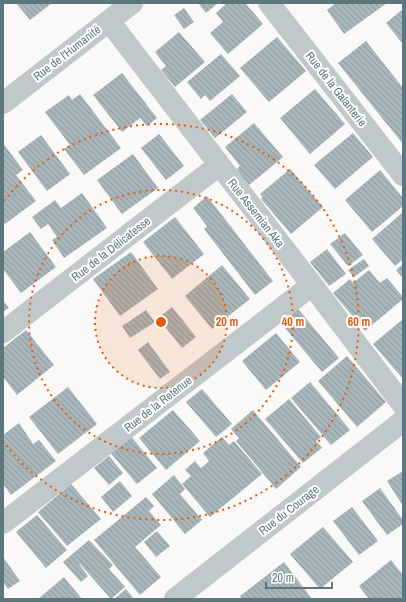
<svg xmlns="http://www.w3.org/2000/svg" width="406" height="602" font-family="'Archivo Narrow',sans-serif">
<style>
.building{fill:url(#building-back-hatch)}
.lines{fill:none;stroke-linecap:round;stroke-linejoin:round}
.minor{stroke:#c0c8ca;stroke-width:22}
.ring{fill:none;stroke:#e8590c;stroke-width:2;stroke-dasharray:2 4}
.labels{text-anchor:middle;stroke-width:4;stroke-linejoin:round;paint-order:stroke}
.street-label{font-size:12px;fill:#5e777e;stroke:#fff}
.centre{fill:#e8590c;stroke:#fff;stroke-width:2}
.ring-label{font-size:12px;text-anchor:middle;font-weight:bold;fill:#e8590c;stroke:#fff;stroke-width:4;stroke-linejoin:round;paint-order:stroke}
</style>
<defs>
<pattern id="building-back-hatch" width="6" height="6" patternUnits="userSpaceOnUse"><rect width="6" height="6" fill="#a9b6b9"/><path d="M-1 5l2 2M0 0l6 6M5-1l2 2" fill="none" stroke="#8d999c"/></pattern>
</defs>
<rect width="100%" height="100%" fill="#faf9f7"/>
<g class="building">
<polygon points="16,3 52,3 30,20"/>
<polygon points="198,3 218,3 206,13"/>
<polygon points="227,3 245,3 263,24 228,54 210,33 223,22 216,13"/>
<polygon points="336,3 387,3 344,34 327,10"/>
<polygon points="184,8 194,22 184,29 174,15"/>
<polygon points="403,9 403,44 386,23"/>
<polygon points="179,32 205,62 175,87 161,70 166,66 155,52"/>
<polygon points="277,37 306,71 269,102 240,68"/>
<polygon points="366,41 403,88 403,144 338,63"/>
<polygon points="221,54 240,76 210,101 205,95 201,99 187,82"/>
<polygon points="122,73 157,118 147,126 140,118 122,132 93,95"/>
<polygon points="315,89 345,124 310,154 280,118"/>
<polygon points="80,94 121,148 84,175 64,149 70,145 45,112 69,95 72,100"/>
<polygon points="232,94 247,112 215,138 200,120"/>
<polygon points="254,123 283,157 249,185 236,170 240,166 225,147"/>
<polygon points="353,133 373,157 335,189 314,165"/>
<polygon points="159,134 184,166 166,180 141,148"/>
<polygon points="41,135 70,174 47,191 18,152"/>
<polygon points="3,143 23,170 16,175 36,201 5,224 3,222"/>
<polygon points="133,154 158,188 122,214 97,180"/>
<polygon points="290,169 323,207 291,234 261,199 263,197 260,194"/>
<polygon points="380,170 403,198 403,206 372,232 345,200"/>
<polygon points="82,193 107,228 64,258 52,240 57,237 48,224 41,229 32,217 55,200 61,208"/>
<polygon points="207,196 273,281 255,295 204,229 207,226 193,208"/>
<polygon points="402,213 403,259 395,266 372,239"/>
<polygon points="175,217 204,254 172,279 143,242"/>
<polygon points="30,232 56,267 21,293 3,269 3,252"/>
<polygon points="345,233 363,255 348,266 330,244"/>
<polygon points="327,249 346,274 329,286 310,262"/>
<polygon points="131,252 158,289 120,316 93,279"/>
<polygon points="364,259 369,266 354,277 348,270"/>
<polygon points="403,264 403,278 396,270"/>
<polygon points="222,265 250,299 212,329 185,296"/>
<polygon points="369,270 380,283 387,278 403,297 403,299 365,331 333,293 350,279 353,283"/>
<polygon points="3,300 9,308 3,312"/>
<polygon points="172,307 196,337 182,348 158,318"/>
<polygon points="298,309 339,358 322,372 281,323"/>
<polygon points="146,310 155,322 130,338 122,326"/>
<polygon points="403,319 403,379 373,344"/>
<polygon points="26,330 54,365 17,395 3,377 3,348"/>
<polygon points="276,333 300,362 266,390 242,361"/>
<polygon points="148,342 170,372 160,379 138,350"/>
<polygon points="347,356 386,402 357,427 318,381"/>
<polygon points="310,382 350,430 331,445 291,398"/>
<polygon points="68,387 97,424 58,454 29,417"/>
<polygon points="202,389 232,424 216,437 186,402"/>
<polygon points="289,399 321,437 316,441 322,448 303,463 265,419"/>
<polygon points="173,410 200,441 166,470 139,438"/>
<polygon points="253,410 301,467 276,489 236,441 239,438 231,429"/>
<polygon points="19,423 33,444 39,440 56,461 11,495 3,484 3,435"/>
<polygon points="129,434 157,468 137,484 109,451"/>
<polygon points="222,437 229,445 234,441 262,474 210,517 182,484 191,476 185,470 195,461 201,468 209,461 203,453"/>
<polygon points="109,456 123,473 109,485 94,468"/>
<polygon points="403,471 403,506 387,481"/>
<polygon points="174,475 185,489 180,494 202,520 185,534 152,494"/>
<polygon points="120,481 132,496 113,512 101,497"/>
<polygon points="71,484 101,519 67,546 38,512"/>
<polygon points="380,488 403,520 403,524 387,535 362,501"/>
<polygon points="146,497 154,506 149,511 161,525 135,547 161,577 140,595 94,540"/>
<polygon points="352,507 378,541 359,555 333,521"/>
<polygon points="37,515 67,550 46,568 16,532"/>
<polygon points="323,527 353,562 320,589 290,554"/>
<polygon points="157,531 170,546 156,557 144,542"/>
<polygon points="89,540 113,565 109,569 125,587 111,599 80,564 79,564 88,576 81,582 63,562"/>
<polygon points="3,557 20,581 8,589 3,582"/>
<polygon points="391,560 403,575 403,599 369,599 359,586"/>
<polygon points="284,562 312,599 242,599 240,596"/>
<polygon points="64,577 82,599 38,599"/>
<polygon points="126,589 133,598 114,599"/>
</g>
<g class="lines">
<g class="minor">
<polyline points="269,3 403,175"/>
<polyline points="109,21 312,285 403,405"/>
<polyline points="3,103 132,3"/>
<polyline points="3,332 219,165"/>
<polyline points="3,523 312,285"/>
<polyline points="175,599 403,421"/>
</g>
</g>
<circle cx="161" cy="322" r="66" fill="#e8590c" fill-opacity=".12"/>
<g class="ring">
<circle cx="161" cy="322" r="66"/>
<circle cx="161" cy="322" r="132"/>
<path d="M4 201A198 198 0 1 1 4 443"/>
</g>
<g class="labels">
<g class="street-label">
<text transform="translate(67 53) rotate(-38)" y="4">Rue de l'Humanité</text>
<text transform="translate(336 89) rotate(52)" y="4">Rue de la Galanterie</text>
<text transform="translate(256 213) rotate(52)" y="4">Rue Assemian Aka</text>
<text transform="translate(111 249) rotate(-38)" y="4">Rue de la Délicatesse</text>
<text transform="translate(158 404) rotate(-38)" y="4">Rue de la Retenue</text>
<text transform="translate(289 510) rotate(-38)" y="4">Rue du Courage</text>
</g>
</g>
<circle cx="161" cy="322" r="6" class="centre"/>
<g class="ring-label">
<text x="227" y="326">20 m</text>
<text x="293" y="326">40 m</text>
<text x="359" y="326">60 m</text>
</g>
<rect width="406" height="602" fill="none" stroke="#5e777e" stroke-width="8"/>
<path d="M266 582v6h66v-6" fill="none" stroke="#5e777e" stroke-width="2"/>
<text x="272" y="582" font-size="12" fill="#5e777e" stroke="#ffffff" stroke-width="3" paint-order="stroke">20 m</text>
</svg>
